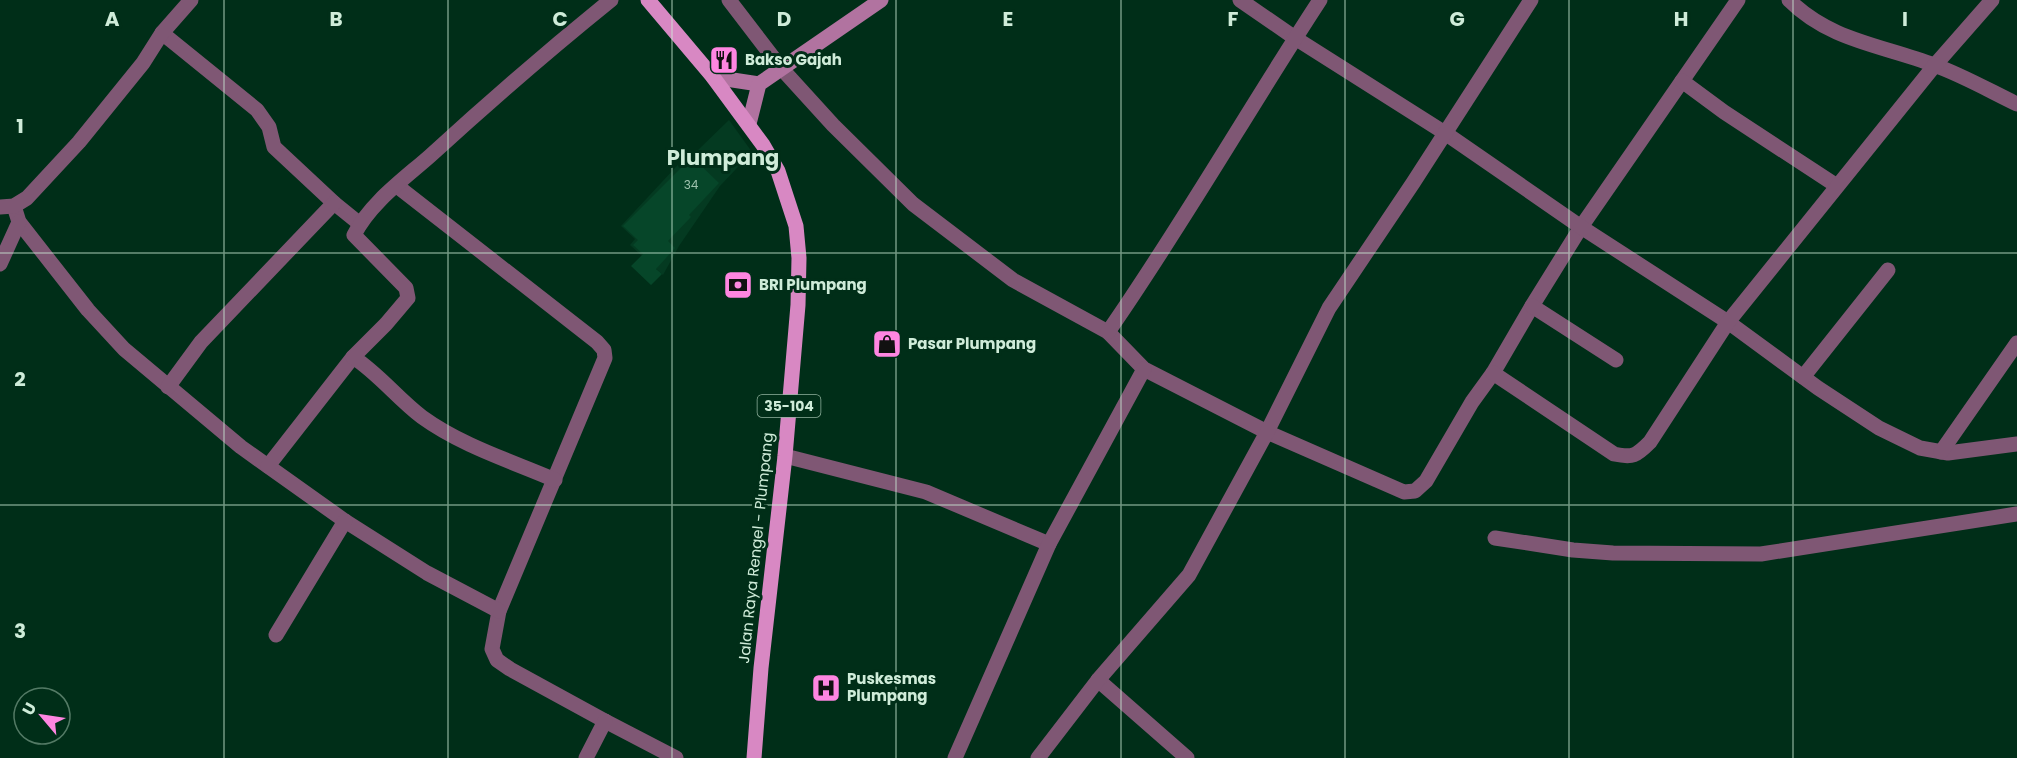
<svg xmlns="http://www.w3.org/2000/svg" width="2017" height="758" font-family="Poppins,sans-serif">
<style>
.built{fill:#043a21}
.building{fill:#064629}
.lines{fill:none;stroke-linecap:round;stroke-linejoin:round}
.street{stroke:#7f5774;stroke-width:15}
.secondary{stroke:#b173a0;stroke-width:15}
.primary{stroke:#d888c3;stroke-width:15}
.grid{fill:none;stroke:#cfecd9;stroke-width:1.5;stroke-opacity:0.55}
.labels{text-anchor:middle;stroke-width:6;stroke-linejoin:round;paint-order:stroke}
.number-label{font-size:12px;fill:#9dc2ad}
.shield{fill:#002e18;stroke:#91b39f;stroke-width:1.5}
.shield-label{font-size:14px;font-weight:bold;fill:#cfecd9}
.poi-label{font-size:15px;font-weight:bold;fill:#cfecd9;stroke:#002e18;text-anchor:start}
.street-label{font-size:15px;fill:#cfecd9;stroke:#002e18}
.district-label{font-size:21px;font-weight:bold;fill:#cfecd9;stroke:#002e18}
.grid-label{font-size:20px;text-anchor:middle;font-weight:bold;fill:#cfecd9;stroke:#002e18;stroke-width:6;stroke-linejoin:round;paint-order:stroke}
</style>
<rect width="100%" height="100%" fill="#002e18"/>
<polygon class="built" points="729,120 752,152 720,186 679,246 663,275 630,245 635,239 621,226 688,154 697,151"/>
<polygon class="building" points="692,157 719,183 689,215 691,217 668,241 675,248 656,269 662,274 651,285 631,266 643,254 633,245 638,240 623,226"/>
<g class="lines">
<g class="street">
<polyline points="729,0 782,69 833,125 913,204 1013,280 1108,332 1144,369 1267,432 1404,492 1415,491 1426,481 1472,402 1493,373 1532,306 1581,227 1738,0"/>
<polyline points="1240,0 1295,38 1445,133 1581,227 1728,322 1818,388 1879,428 1920,448 1948,453 2017,444"/>
<path d="M1789,0C1830,41 1882,45 1934,65C1962,75 1990,91 2017,104"/>
<polyline points="162,33 257,110 269,127 274,147 334,203 360,224"/>
<polyline points="1682,81 1724,112 1837,186"/>
<polyline points="397,186 597,342 604,350 605,358 499,611 492,649 497,660 510,669 605,721 676,758"/>
<polyline points="14,206 19,222 88,310 124,349 241,447 345,521 427,573 499,611"/>
<polyline points="0,207 14,206 27,198 79,142 143,63 162,33 191,0"/>
<polyline points="0,264 19,222"/>
<polyline points="1532,306 1616,360"/>
<path d="M1108,332C1183,224 1248,110 1320,0"/>
<path d="M1493,373L1614,454C1633,458 1636,456 1650,442L1728,322L1935,65L1992,0"/>
<polyline points="1803,377 1888,270"/>
<polyline points="168,387 201,342 334,203"/>
<polyline points="1941,452 2017,343"/>
<polyline points="785,456 926,492 1049,544"/>
<polyline points="268,466 353,357"/>
<path d="M555,480C511,461 462,446 422,417C398,399 379,374 353,357L386,324L408,298L406,288L354,235C370,203 404,179 430,156C489,102 549,50 611,0"/>
<polyline points="1495,538 1573,550 1613,553 1761,554 2017,514"/>
<polyline points="276,635 345,521"/>
<polyline points="1098,680 1187,758"/>
<polyline points="586,758 605,721"/>
<polyline points="955,758 1049,544 1144,369"/>
<polyline points="1038,758 1098,680 1189,575 1267,432 1329,308 1413,183 1531,0"/>
</g>
<g class="secondary">
<polyline points="713,77 759,84"/>
<polyline points="749,124 759,84 881,0"/>
</g>
<polyline class="primary" points="648,0 713,77 763,145 778,171 796,226 799,258 798,305 785,456 761,668 754,758"/>
</g>
<path class="grid" d="M224,0V758M448,0V758M672,0V758M896,0V758M1121,0V758M1345,0V758M1569,0V758M1793,0V758M0,253H2017M0,505H2017"/>
<defs>
<g id="restaurant-square" transform="scale(1.5)"><rect x="-9" y="-9" width="18" height="18" rx="4" fill="#fe86e1" stroke="#002e18"/><path d="M-5-6h1v4h1v-4h1v4h1v-4h1v5L-1.5 .5V6h-2V.5L-5-1ZM5-6V6H3V1.5H1.5Q1.5-4 5-6Z" fill="#111"/></g>
<g id="bank-square" transform="scale(1.5)"><rect x="-9" y="-9" width="18" height="18" rx="4" fill="#fe86e1" stroke="#002e18"/><path d="M-6-4H6V4H-6ZM0-2.3a2.3 2.3 0 1 0 0 4.6a2.3 2.3 0 1 0 0-4.6Z" fill="#111"/></g>
<g id="shop-square" transform="scale(1.5)"><rect x="-9" y="-9" width="18" height="18" rx="4" fill="#fe86e1" stroke="#002e18"/><path d="M-5-2.5h2.3a2.7 3.5 0 0 1 5.4 0H5L5.5 6h-11ZM-1.5-2.5h3a1.5 2.3 0 0 0-3 0Z" fill="#111"/></g>
<g id="hospital-square" transform="scale(1.5)"><rect x="-9" y="-9" width="18" height="18" rx="4" fill="#fe86e1" stroke="#002e18"/><path d="M-5-5h3v3.5h4V-5h3V5h-3V1.5h-4V5h-3Z" fill="#111"/></g>
</defs>
<g fill-rule="evenodd">
<use href="#restaurant-square" x="724" y="60"/>
<use href="#bank-square" x="738" y="285"/>
<use href="#shop-square" x="887" y="344"/>
<use href="#hospital-square" x="826" y="688"/>
</g>
<g class="labels">
<g class="number-label">
<text x="691" y="189">34</text>
</g>
<rect class="shield" x="757.5" y="395" width="63" height="22" rx="4.5"/>
<g class="shield-label">
<text x="789" y="411">35-104</text>
</g>
<g class="poi-label">
<text x="745" y="65">Bakso Gajah</text>
<text x="759" y="290">BRI Plumpang</text>
<text x="908" y="349">Pasar Plumpang</text>
<text x="847" y="684">Puskesmas<tspan x="847" dy="17">Plumpang</tspan></text>
</g>
<g class="street-label">
<text transform="translate(756 548) rotate(-84)" y="5">Jalan Raya Rengel - Plumpang</text>
</g>
<g class="district-label">
<text x="723" y="165">Plumpang</text>
</g>
</g>
<g class="grid-label">
<text x="112" y="26">A</text>
<text x="336" y="26">B</text>
<text x="560" y="26">C</text>
<text x="784" y="26">D</text>
<text x="1008" y="26">E</text>
<text x="1233" y="26">F</text>
<text x="1457" y="26">G</text>
<text x="1681" y="26">H</text>
<text x="1905" y="26">I</text>
<text x="20" y="133">1</text>
<text x="20" y="386">2</text>
<text x="20" y="638">3</text>
</g>
<g transform="translate(42 716) rotate(299)"><circle r="28" fill="#002e18" stroke="#537a65" stroke-width="1.5"/>
<path d="M0-4.5L10 22L0 15L-10 22Z" fill="#fe86e1"/>
<text y="-9" font-size="16" font-weight="bold" text-anchor="middle" fill="#cfecd9">U</text>
</g>
</svg>
